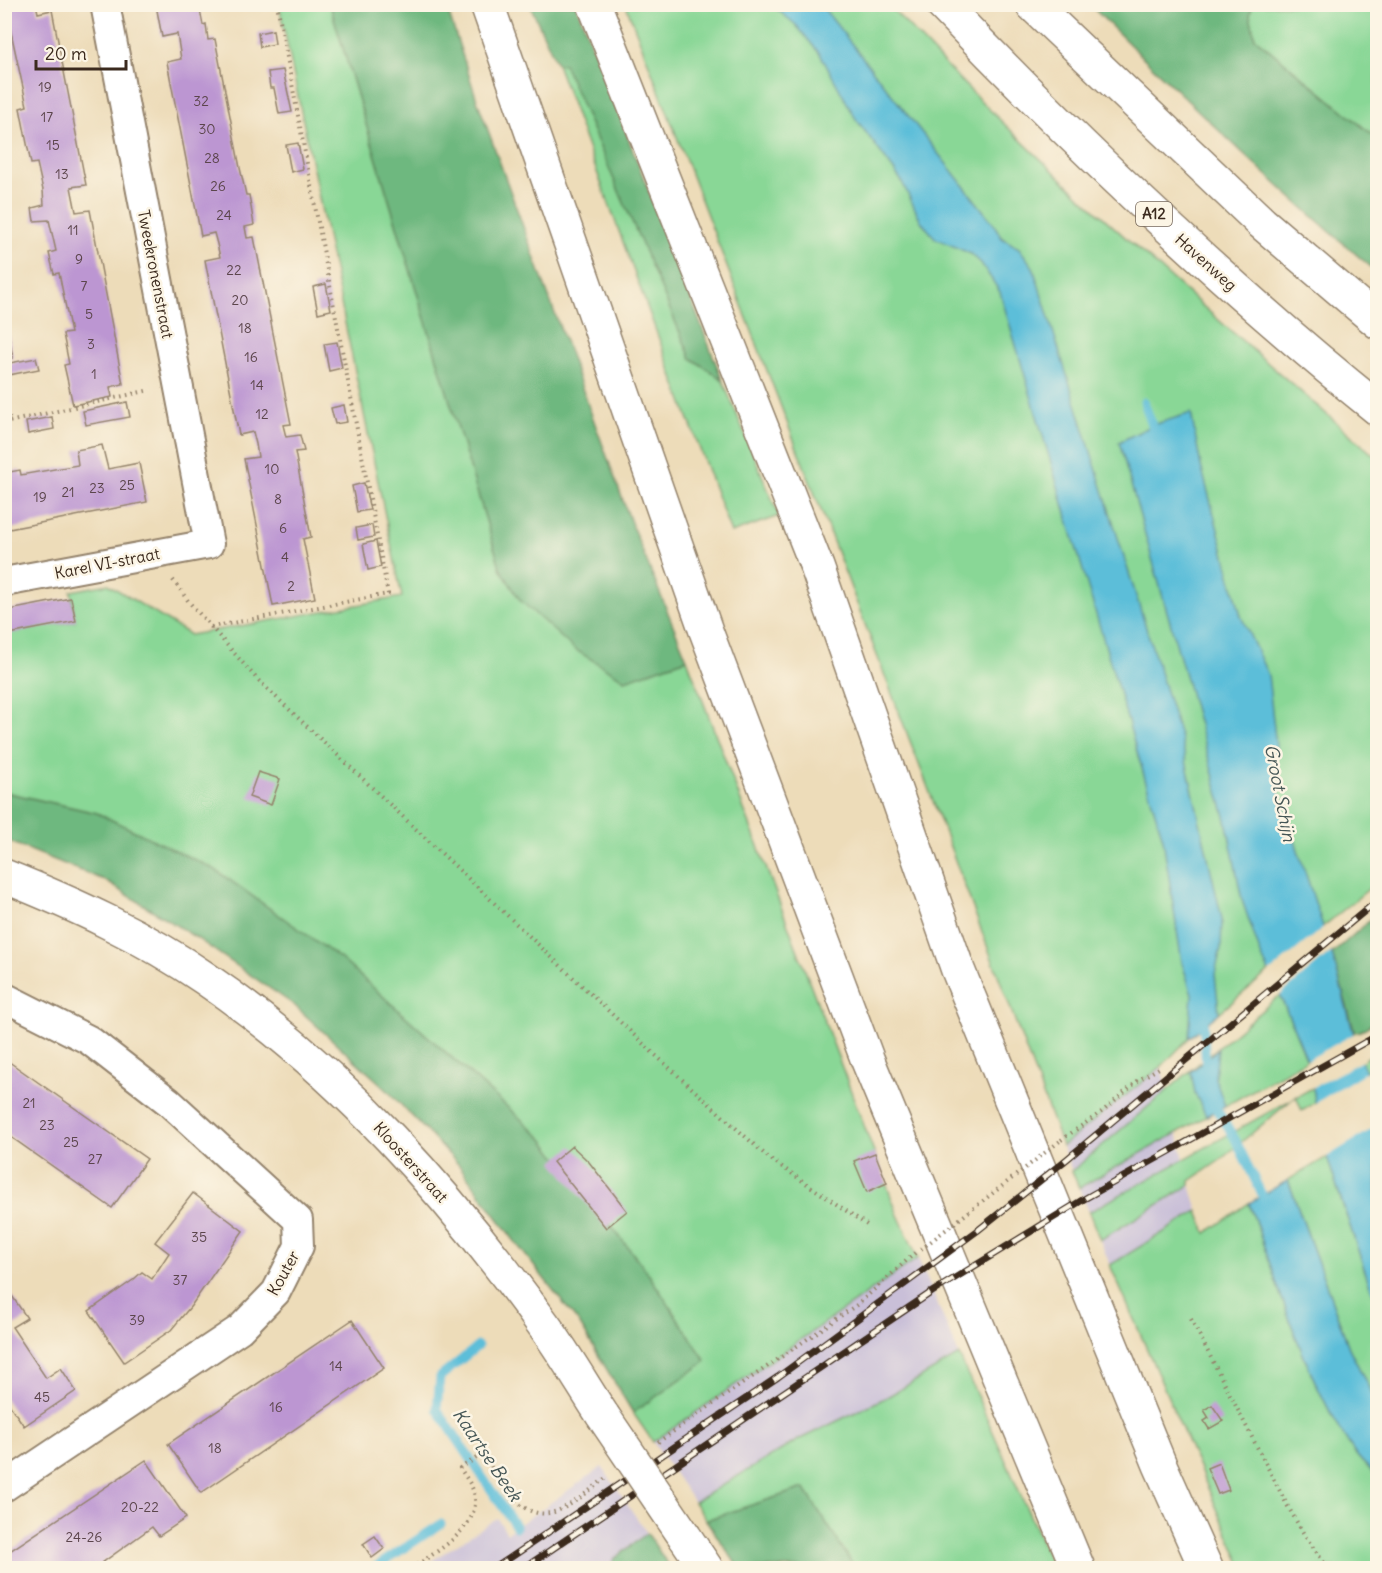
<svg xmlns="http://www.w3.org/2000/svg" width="1382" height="1573" font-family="Delius,sans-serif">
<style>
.industrial{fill:#c9bfd8}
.green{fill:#89d796;stroke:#62805a;stroke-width:1.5}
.forest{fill:#6eb87f;stroke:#54714e;stroke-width:1.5}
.water{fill:#5bbed9;stroke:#4b747c;stroke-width:1.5}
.pier{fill:#eddcb9}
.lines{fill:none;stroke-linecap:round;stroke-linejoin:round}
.stream{stroke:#5bbed9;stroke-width:9}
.building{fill:#bc96d2}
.street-casing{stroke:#94836c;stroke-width:32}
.secondary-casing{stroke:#94836c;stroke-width:36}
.highway-casing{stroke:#94836c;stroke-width:36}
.path{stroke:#94836c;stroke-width:4;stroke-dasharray:1.5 4.5;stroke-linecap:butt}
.street{stroke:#fff;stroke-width:28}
.secondary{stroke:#fff;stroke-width:33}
.highway{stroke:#fff;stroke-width:33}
.rail-casing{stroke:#3b2a1e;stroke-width:7}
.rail{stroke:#fcf5e5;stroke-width:4.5;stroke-dasharray:14;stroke-linecap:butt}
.secondary-bridge-casing{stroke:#94836c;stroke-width:36;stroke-linecap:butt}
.path-bridge{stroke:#94836c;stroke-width:4;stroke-dasharray:1.5 4.5;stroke-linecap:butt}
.secondary-bridge{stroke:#fff;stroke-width:33}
.labels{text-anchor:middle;stroke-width:5;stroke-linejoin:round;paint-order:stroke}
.number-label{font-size:14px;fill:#5b454b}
.shield{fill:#fcf5e5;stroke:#75675a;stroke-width:1.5}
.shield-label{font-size:15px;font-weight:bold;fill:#3b2a1e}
.street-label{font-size:16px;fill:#3b2a1e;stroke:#fcf5e5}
.water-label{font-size:18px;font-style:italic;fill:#455656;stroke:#fcf5e5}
</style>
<rect width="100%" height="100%" fill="#fcf5e5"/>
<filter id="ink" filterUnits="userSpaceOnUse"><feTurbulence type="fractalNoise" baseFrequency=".0167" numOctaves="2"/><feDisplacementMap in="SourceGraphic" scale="12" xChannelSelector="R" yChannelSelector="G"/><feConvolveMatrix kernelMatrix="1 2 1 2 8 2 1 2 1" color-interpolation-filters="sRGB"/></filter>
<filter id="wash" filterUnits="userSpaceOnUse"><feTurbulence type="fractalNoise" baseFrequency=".008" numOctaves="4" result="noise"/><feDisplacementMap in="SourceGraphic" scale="24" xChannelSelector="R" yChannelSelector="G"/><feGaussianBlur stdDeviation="1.35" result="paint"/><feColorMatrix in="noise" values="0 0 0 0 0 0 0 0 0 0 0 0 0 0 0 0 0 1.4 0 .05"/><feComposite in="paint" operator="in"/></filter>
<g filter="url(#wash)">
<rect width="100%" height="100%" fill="#eddcb9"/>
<g class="industrial">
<polygon points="1161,1067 1167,1092 1072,1171 1062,1146"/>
<polygon points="1177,1133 1184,1159 1089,1212 1079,1188"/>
<polygon points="1190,1185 1198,1211 1110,1265 1100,1240"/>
<polygon points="918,1258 959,1355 887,1397 800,1439 694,1502 653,1442"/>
<polygon points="602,1467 647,1533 614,1559 610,1568 421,1568 497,1518 507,1533"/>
</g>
<g class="green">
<polygon points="279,5 330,5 501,570 625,680 687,659 898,1215 918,1258 653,1442 633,1413 706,1361 645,1269 542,1138 341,959 214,869 97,813 5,792 5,634 75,621 71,591 108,584 190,635 402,597"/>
<path d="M626,5H889C1038,169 1210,312 1377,458V882L1189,1038L1161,1067L1062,1146L927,785Z"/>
<polygon points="1252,5 1377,5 1377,137 1375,137 1255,38 1250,15"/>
<polygon points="564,63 691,358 722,379 779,516 731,533 557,64"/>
<polygon points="1280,995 1307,1060 1079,1188 1072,1171"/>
<polygon points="1377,1052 1377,1065 1302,1111 1296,1096 1219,1161 1190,1181 1190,1185 1100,1240 1089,1212"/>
<polygon points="1327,1157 1371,1289 1377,1301 1377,1404 1349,1348 1288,1180"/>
<path d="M1249,1203C1279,1288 1304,1378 1355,1453C1361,1462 1370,1469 1377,1476V1568H1243L1110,1265L1198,1211L1206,1233Z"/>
<polygon points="959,1355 1053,1568 855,1568 804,1488 706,1520 694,1502 800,1439 887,1397"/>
</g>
<g class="forest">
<polygon points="330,5 446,5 477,100 633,528 687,659 625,680 574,649 520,600 501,570"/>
<polygon points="530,5 576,5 722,379 691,358 564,64 557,64"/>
<path d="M1090,5H1252L1250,15L1255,38L1375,137H1377V272C1277,188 1182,97 1090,5Z"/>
<polygon points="4,792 97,813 214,869 341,959 542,1138 645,1269 706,1361 633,1413 579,1323 516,1243 459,1165 384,1087 294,1005 195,937 104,880 5,840"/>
<polygon points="1377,914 1377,1021 1355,1034 1332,954"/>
<polygon points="804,1488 855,1568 739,1568 706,1520"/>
<polygon points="647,1533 670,1568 610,1568 614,1559"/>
</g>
<g class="water">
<polygon points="772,5 821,5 993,223 1002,238 1019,248 1033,267 1181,739 1222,919 1221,948 1215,974 1219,1013 1189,1038 1192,994 1182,963 1163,839 1000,292 981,263 971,254 935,238 921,221 901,180 856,119 820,54 796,25"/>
<polygon points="1191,413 1201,466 1241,616 1268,675 1276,746 1277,786 1332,954 1361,1061 1377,1094 1377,1301 1371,1289 1327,1157 1317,1115 1310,1067 1280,995 1261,955 1242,900 1226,820 1119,442 1153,425"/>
<polygon points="1218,1049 1215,1078 1225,1106 1206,1116 1195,1093 1191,1072"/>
<path d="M1288,1180L1349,1348L1377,1404V1476C1370,1469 1361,1462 1355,1453C1304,1378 1279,1288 1249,1203Z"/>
</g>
<g class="pier">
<polygon points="1326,925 1334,950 1278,997 1267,974"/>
<polygon points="1357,1032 1364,1060 1310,1089 1304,1062"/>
<polygon points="1369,1070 1378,1087 1377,1126 1325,1158 1312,1105"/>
</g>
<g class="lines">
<g class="stream">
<polyline points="1144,402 1156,437"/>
<polyline points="1203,1014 1206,1070"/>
<polyline points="1212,1101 1235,1139 1267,1205"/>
<polyline points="478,1346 440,1377 437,1409 516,1527"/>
<polyline points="374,1568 441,1524"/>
</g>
</g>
<g id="blocks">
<g class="building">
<polygon points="31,4 36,4 38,13 52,10 86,185 71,187 76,212 90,210 123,384 110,387 112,397 73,405 64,365 69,364 63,334 71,333 59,273 54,274 49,253 56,251 49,220 34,221 32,208 44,205 43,190 37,163 31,164 20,108 27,106 6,9"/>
<polygon points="156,5 199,5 203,25 206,24 208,40 215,39 240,168 246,195 249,195 254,225 245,227 247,238 254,237 291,424 283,425 286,437 300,435 304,451 295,452 311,537 303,539 315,598 273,606 244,459 258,457 256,444 253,432 239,435 205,260 220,257 217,244 214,233 201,236 167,62 181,59 177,34 162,37"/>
<polygon points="273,30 275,44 260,47 258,33"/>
<polygon points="283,70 292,112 279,114 274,88 270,88 268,72"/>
<polygon points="298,143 303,169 291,172 286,145"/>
<polygon points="326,284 331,310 318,313 313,287"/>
<polygon points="8,332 13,358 4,359 4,333"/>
<polygon points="337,342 342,368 329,371 324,344"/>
<polygon points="36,358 39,369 4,376 4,364"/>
<polygon points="127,402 130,417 86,425 83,411"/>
<polygon points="344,405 347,422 335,424 331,408"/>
<polygon points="52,417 54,429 28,434 26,422"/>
<polygon points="102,445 108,469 139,463 147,502 4,530 4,473 20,470 21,475 78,465 76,450"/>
<polygon points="364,483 370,510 357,512 352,486"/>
<polygon points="372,525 374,537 358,540 356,528"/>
<polygon points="376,541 381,567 368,570 363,544"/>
<polygon points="71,598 76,621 4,635 4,611"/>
<polygon points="258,772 280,779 271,805 249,797"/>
<polygon points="5,1059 147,1159 112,1208 4,1132"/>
<polygon points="572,1146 589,1162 627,1211 606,1228 553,1162"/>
<polygon points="875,1153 887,1183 867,1192 854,1161"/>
<polygon points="193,1193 243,1231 191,1306 171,1330 124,1362 89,1311 133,1280 142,1272 152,1279 169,1253 155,1242"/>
<polygon points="10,1293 27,1318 12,1327 46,1378 61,1368 76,1391 24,1426 4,1397 4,1296"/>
<polygon points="352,1320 384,1368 201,1493 168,1444"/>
<polygon points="1212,1405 1223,1421 1209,1429 1204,1421 1209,1418 1204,1410"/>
<polygon points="146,1460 186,1518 159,1536 152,1527 102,1563 106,1568 4,1568 4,1555"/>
<polygon points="1219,1463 1229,1490 1218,1494 1207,1468"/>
<polygon points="375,1536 384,1549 372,1558 363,1544"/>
</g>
</g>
</g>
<g filter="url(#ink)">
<use href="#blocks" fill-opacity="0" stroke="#94836c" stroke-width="1.5"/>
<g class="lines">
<g class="street-casing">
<g id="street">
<polyline points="4,582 209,544 105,4"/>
<polyline points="4,997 89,1040 169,1102 298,1220 299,1246 276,1292 240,1329 4,1487"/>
</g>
</g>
<g class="secondary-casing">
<g id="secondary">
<path d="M4,876C74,904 144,936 206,979C341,1071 451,1196 546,1328C566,1356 584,1387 603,1416"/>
<polyline points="685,1537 706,1568"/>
</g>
</g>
<g class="highway-casing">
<g id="highway">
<polyline points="487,4 706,631 868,1061 1078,1568"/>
<polyline points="594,4 817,567 958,970 1160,1465 1206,1568"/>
<path d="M942,4C1079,147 1223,284 1378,409"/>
<polyline points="1032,4 1262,223 1378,322"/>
</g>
</g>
<g class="path">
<polyline points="4,5 9,4"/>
<polyline points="4,393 10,421"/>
<polyline points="4,423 150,390"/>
<polyline points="173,580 189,602 257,679 652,1052 769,1158 867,1225"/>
<polyline points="211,627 388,594 277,4"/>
<polyline points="1061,1140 1103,1111 1140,1079 1159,1068"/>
<polyline points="1191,1319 1287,1505 1305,1536 1328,1568"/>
<polyline points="658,1442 858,1304 915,1253"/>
<path d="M412,1568C434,1553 483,1527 474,1493C472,1485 465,1476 460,1468L483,1454C498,1478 520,1525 557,1511C575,1504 592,1488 607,1477"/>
</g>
<use href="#street" class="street"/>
<use href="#secondary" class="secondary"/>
<use href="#highway" class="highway"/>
<g class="rail-casing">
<g id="rail">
<polyline points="495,1568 778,1377 977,1231 1067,1159 1378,900"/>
<polyline points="524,1568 932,1292 1084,1199 1378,1035"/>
</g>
</g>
<use href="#rail" class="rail"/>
<g class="secondary-bridge-casing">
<polyline id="secondary-bridge" points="603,1416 685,1537"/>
</g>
<polyline class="path-bridge" points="921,1249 1060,1141"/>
<use href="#secondary-bridge" class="secondary-bridge"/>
</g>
</g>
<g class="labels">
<g class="number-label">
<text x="45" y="92">19</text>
<text x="201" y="106">32</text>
<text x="47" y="122">17</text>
<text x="207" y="134">30</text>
<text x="53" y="150">15</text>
<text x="212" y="163">28</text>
<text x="62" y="179">13</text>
<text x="218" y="191">26</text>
<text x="224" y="220">24</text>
<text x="73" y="235">11</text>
<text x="79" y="264">9</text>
<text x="234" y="275">22</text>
<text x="84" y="291">7</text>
<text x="240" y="305">20</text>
<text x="89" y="319">5</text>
<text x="245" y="333">18</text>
<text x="91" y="349">3</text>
<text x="251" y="362">16</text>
<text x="94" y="379">1</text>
<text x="257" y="390">14</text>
<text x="262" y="419">12</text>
<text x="272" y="474">10</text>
<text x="127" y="490">25</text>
<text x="97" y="493">23</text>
<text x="68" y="497">21</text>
<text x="40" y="502">19</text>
<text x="278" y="504">8</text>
<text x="283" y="533">6</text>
<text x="285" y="562">4</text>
<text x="291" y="591">2</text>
<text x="29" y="1108">21</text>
<text x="47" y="1130">23</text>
<text x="71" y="1147">25</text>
<text x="95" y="1164">27</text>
<text x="199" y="1242">35</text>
<text x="180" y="1285">37</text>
<text x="137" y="1325">39</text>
<text x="336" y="1371">14</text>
<text x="42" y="1402">45</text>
<text x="276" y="1412">16</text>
<text x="215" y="1453">18</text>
<text x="140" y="1512">20-22</text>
<text x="84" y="1542">24-26</text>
</g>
<rect class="shield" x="1136" y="202" width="36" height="24" rx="4.5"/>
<g class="shield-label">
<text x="1154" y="219">A12</text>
</g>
<g class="street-label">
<text transform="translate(1206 262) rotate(42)" y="6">Havenweg</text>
<text transform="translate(156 274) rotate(79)" y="6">Tweekronenstraat</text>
<text transform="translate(107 563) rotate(-11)" y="6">Karel VI-straat</text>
<text transform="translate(411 1162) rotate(48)" y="6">Kloosterstraat</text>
<text transform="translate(283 1273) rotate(-61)" y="6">Kouter</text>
</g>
<g class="water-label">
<text transform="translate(1280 793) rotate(79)" y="6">Groot Schijn</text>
<text transform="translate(487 1455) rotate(56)" y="6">Kaartse Beek</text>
</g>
</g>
<rect width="1382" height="1573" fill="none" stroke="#fcf5e5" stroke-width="24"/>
<path d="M36 60v9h90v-9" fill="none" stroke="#3b2a1e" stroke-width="3"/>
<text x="45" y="60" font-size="18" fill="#3b2a1e" stroke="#fcf5e5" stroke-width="4.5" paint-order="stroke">20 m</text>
</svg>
